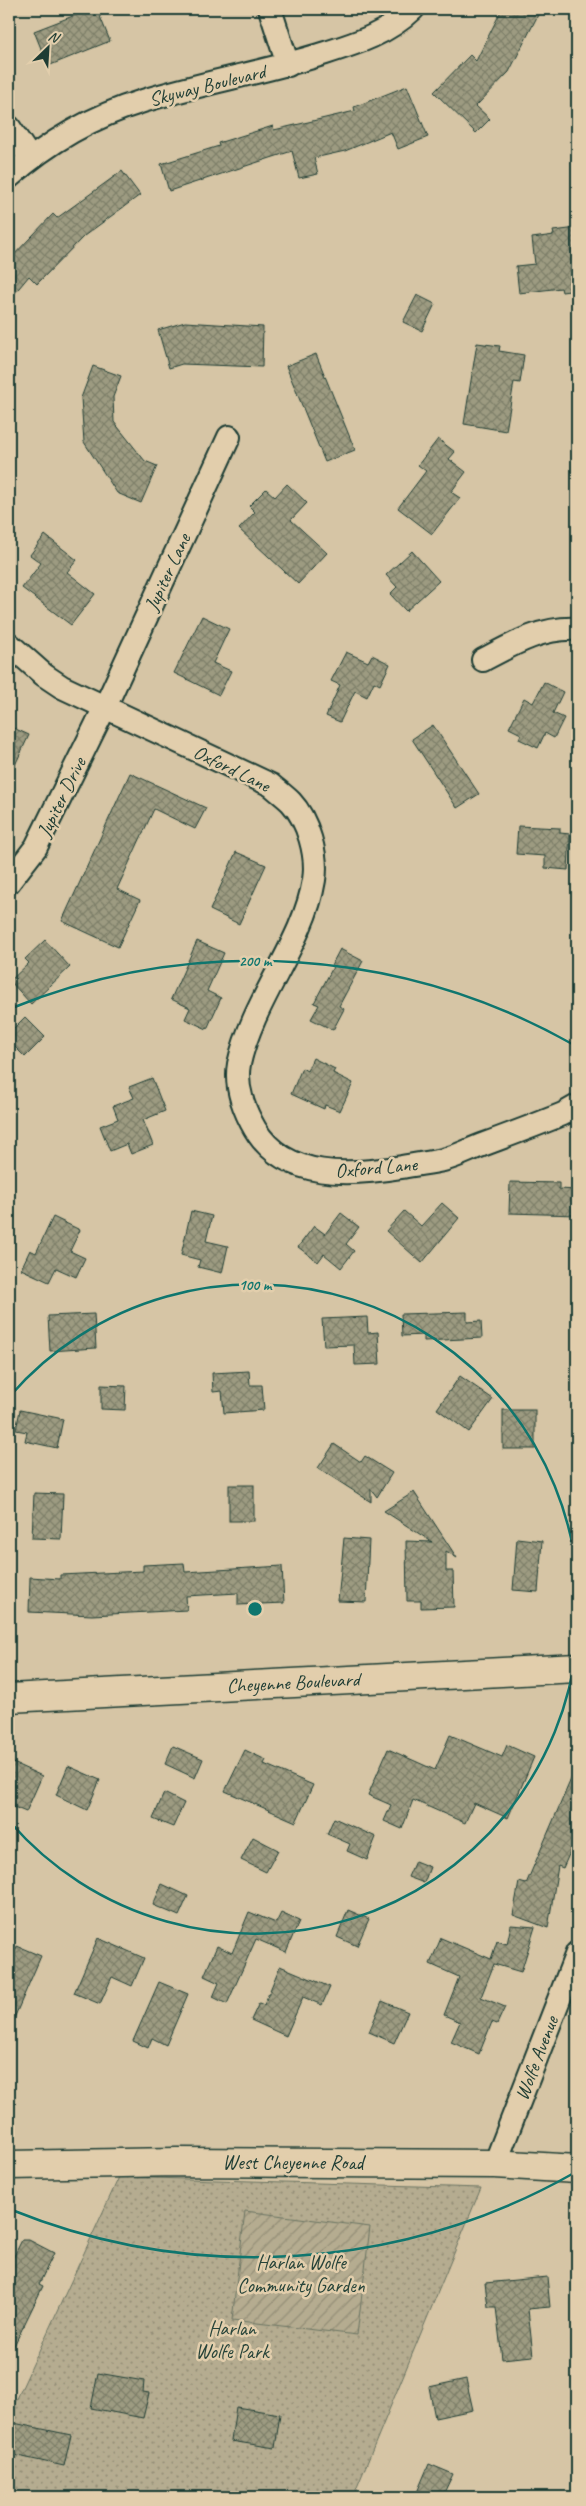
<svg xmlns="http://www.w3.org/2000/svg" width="586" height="2506" font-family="Caveat,sans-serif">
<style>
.grass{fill:url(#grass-dots);stroke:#6a7462}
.garden{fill:url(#garden-furrows);stroke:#6a7462}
.building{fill:url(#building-cross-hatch);stroke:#1f3d34}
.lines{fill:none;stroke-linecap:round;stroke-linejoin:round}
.minor-casing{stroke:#1f3d34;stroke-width:26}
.major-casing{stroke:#1f3d34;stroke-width:31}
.minor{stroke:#e2ceac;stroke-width:22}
.major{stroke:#e2ceac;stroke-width:28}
.ring{fill:none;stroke:#0f766e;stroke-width:2.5}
.labels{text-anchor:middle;stroke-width:5;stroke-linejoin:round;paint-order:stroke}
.street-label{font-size:20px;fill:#1f3d34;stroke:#e2ceac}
.park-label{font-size:20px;fill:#264339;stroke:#e2ceac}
.centre{fill:#0f766e;stroke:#e2ceac;stroke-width:2.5}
.ring-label{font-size:15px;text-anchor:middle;font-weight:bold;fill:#0f766e;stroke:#e2ceac;stroke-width:5;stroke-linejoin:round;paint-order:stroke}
</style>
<defs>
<pattern id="grass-dots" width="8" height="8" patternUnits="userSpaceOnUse" patternTransform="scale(1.25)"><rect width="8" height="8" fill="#b5ac90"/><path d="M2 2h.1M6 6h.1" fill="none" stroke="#938d76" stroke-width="1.8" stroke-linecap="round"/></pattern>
<pattern id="garden-furrows" width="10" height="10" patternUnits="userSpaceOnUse" patternTransform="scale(1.25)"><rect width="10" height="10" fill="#b5ac90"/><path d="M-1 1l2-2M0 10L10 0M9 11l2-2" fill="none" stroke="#938d76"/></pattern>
<pattern id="building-cross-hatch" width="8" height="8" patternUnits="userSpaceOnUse" patternTransform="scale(1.25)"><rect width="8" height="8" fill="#9d9b81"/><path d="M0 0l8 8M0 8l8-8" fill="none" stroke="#7f806a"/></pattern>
</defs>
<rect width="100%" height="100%" fill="#d6c5a5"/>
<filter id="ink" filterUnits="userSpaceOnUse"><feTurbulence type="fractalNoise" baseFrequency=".02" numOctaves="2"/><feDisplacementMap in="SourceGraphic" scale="10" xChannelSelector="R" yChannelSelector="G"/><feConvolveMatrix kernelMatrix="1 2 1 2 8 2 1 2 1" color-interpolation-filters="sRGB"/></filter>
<g filter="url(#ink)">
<polygon class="grass" points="119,2177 481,2188 353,2497 9,2497 9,2416"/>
<polygon class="garden" points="245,2211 370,2227 357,2335 232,2320"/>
<g class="building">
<polygon points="91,9 97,9 110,41 48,66 34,31"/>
<polygon points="502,9 541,9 509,72 476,106 490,119 476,133 434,92 470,55 476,61"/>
<polygon points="407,86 428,137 398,149 391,132 345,151 314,158 318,174 299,178 292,151 169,191 161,164 219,146 218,143 273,126 274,130 355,111 354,107"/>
<polygon points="122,171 140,195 84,236 37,284 29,276 9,300 9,260 53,214 57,218"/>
<polygon points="577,228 577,290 562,292 561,288 519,293 516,266 535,264 532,238 554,235 553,231"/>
<polygon points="417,295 435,304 422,331 403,322"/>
<polygon points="185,322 263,327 262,367 182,364 169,368 158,330"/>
<polygon points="477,343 500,346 499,351 524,355 520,383 514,382 506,431 464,424"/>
<polygon points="316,354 355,450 325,462 286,366"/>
<polygon points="93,366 121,376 113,397 114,422 145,461 157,466 141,503 117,493 84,442 81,398"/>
<polygon points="438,439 455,452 449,459 466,472 451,492 460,498 432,534 398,508 426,471 418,465"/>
<polygon points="287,484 307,503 291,520 327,553 298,584 239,529 255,512 249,506 266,489 275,497"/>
<polygon points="45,535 77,560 67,572 95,594 71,625 22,588 41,563 30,555"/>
<polygon points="412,551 439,581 406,611 390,594 397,587 386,575"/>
<polygon points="202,616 229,629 213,663 231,671 219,695 174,673"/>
<polygon points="346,652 368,662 372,655 390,664 380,685 374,682 367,697 355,691 340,722 326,716 340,685 331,681"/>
<polygon points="544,682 563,692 553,713 564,718 554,738 545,733 538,748 519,739 521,734 509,728 524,698 533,703"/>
<polygon points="433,725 479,794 457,808 412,739"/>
<polygon points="9,726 29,735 9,778"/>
<polygon points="130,773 206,808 195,829 154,809 117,889 140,900 118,947 62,921"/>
<polygon points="518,826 560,828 560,833 570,834 568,870 545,868 545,856 516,854"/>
<polygon points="236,852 266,865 239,924 210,910"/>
<polygon points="45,940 70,967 31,1004 10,981 29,963 25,959"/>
<polygon points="197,941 224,953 207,991 221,998 207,1029 185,1019 190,1008 171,999"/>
<polygon points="340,949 363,961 339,1006 344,1009 333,1030 311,1019 319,1005 314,1003 333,967 331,966"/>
<polygon points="25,1017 45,1037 25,1057 9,1041 9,1033"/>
<polygon points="313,1058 335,1069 333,1073 353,1083 340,1111 325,1105 324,1109 291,1094 302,1068 307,1071"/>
<polygon points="152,1078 165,1111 143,1120 153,1145 131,1154 127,1144 110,1151 100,1126 118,1119 113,1106 134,1098 129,1087"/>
<polygon points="510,1182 559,1183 559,1189 577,1190 577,1215 509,1213"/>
<polygon points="442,1203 459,1218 422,1263 386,1231 404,1211 421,1226"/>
<polygon points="191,1211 212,1216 206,1241 228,1246 222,1273 198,1267 200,1260 181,1255"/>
<polygon points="341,1213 359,1227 346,1244 354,1251 341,1268 324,1254 318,1262 298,1247 314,1226 325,1234"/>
<polygon points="53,1217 80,1230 70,1251 85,1258 76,1277 56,1268 49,1282 21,1269 30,1250 36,1253"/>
<polygon points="467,1312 467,1322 481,1321 482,1338 424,1341 424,1335 402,1336 401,1314"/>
<polygon points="94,1314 96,1348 50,1351 48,1316"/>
<polygon points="367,1317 368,1333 378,1332 380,1364 355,1365 354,1345 324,1346 322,1319"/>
<polygon points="249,1371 250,1385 262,1385 264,1410 224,1413 222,1391 213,1392 212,1373"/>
<polygon points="460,1376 493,1399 469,1432 437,1409"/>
<polygon points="101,1385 126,1386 125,1410 101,1409"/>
<polygon points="20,1410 63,1419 57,1448 25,1441 27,1432 16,1430"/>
<rect x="503" y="1410" width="32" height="39"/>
<polygon points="334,1444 361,1462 365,1456 392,1473 377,1497 371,1489 371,1502 318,1468"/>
<rect x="229" y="1485" width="25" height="36"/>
<polygon points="414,1492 457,1558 446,1551 446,1571 453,1571 454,1607 421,1608 421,1601 407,1601 406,1541 432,1542 384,1511"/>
<polygon points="34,1493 63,1494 61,1539 32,1538"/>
<polygon points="344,1538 369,1540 366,1602 338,1601"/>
<polygon points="517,1538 542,1541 538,1592 513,1590"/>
<polygon points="184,1563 185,1572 282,1566 284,1603 238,1605 238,1593 186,1596 187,1610 92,1615 29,1612 30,1577 60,1579 60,1575 143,1571 143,1565"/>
<polygon points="450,1735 502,1757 507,1745 534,1757 508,1818 474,1803 465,1823 413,1800 402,1829 384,1821 391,1805 368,1795 388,1749 435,1770"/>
<polygon points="173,1746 203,1759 195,1778 165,1764"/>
<polygon points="245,1750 266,1760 264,1764 313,1785 296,1822 225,1791"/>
<polygon points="9,1761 42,1776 26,1812 9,1805"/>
<polygon points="577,1765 577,1836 563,1868 558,1866 548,1928 513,1915 519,1882 526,1884"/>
<polygon points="68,1766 100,1780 87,1810 56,1795"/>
<polygon points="164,1793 184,1803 173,1827 153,1819"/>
<polygon points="334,1818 376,1837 367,1860 347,1851 350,1844 327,1834"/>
<polygon points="253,1837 278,1850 266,1872 241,1860"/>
<polygon points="415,1861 430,1867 424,1883 408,1877"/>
<polygon points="162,1884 188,1896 179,1916 153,1905"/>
<polygon points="348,1910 369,1919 357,1946 337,1937"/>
<polygon points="249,1912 276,1923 281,1913 299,1921 286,1952 256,1939 227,2004 213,1997 219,1983 204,1976 217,1946 232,1953"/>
<polygon points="511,1925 535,1927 521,1972 494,1964 481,1997 505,2007 497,2024 492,2022 479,2054 451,2042 460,2022 444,2015 459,1977 430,1964 441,1938 491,1959 497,1941 507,1944"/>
<polygon points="98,1938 144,1958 132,1986 112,1977 100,2004 74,1993"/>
<polygon points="17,1946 41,1956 9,2030 9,1966"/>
<polygon points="280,1966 330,1987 322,2005 303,1997 286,2036 251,2020 259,2003 264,2005"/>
<polygon points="159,1982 188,1994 166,2045 152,2038 148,2048 133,2041"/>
<polygon points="382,2001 408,2012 394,2043 369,2032"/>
<polygon points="22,2240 29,2240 54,2253 39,2284 43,2286 9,2356 9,2266"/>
<polygon points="547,2277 550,2307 528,2309 533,2356 502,2359 496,2307 488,2307 485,2283"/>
<polygon points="98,2373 144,2381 143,2392 149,2393 143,2418 91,2408"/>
<polygon points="466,2379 473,2410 435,2418 429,2387"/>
<polygon points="236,2407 280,2414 275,2448 231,2441"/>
<polygon points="9,2422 71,2435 64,2466 9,2454"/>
<polygon points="429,2464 453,2474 442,2497 415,2497"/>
</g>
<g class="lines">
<g class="minor-casing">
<g id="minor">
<polyline points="270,9 288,65"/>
<polyline points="9,127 30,158"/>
<path d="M9,177C47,143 94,116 143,101C201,83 261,73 319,55C354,44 386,35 413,9"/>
<path d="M9,644L44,675L62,687L271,785C278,791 285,796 291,802C308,820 318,856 314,880C304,943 253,999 239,1064C235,1086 244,1110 255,1129C286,1181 352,1175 402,1167C416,1164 430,1163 443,1160C456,1157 469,1150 482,1145C509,1135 536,1125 563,1114L577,1106"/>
<path d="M483,660C513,644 542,627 577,629"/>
<polyline points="9,882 36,847 105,707 229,437"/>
<polyline points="495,2164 577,1953"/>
</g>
</g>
<g class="major-casing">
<g id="major">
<polyline points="9,1698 577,1668"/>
<polyline points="9,2165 177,2162 495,2164 577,2169"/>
</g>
</g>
<use href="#minor" class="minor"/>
<use href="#major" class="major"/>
</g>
</g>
<g class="ring">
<path d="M577 1643A324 324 0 0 1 10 1822M10 1396A324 324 0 0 1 577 1575"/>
<path d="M574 2173A648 648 0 0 1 12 2210M12 1008A648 648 0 0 1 574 1045"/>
</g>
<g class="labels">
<g class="street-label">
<text transform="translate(207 85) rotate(-14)" y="7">Skyway Boulevard</text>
<text transform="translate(167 572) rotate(-65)" y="7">Jupiter Lane</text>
<text transform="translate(232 768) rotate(26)" y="7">Oxford Lane</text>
<text transform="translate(61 797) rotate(-64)" y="7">Jupiter Drive</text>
<text transform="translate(376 1167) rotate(-5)" y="7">Oxford Lane</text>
<text transform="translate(293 1682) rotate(-3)" y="7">Cheyenne Boulevard</text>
<text transform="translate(536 2058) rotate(-69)" y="7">Wolfe Avenue</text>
<text x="293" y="2169">West Cheyenne Road</text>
</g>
<g class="park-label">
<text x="301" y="2269">Harlan Wolfe<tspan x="301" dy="23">Community Garden</tspan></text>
<text x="232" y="2335">Harlan<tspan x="232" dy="23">Wolfe Park</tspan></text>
</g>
</g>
<circle cx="255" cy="1609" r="8" class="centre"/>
<g class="ring-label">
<text x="255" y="966">200 m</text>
<text x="255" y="1290">100 m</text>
</g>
<rect width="586" height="2506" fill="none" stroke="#e2ceac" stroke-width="30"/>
<rect x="15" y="15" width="556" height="2476" fill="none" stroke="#1f3d34" stroke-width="2" filter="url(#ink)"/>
<g transform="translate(48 48) rotate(25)" stroke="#e2ceac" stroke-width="4" paint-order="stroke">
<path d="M0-4L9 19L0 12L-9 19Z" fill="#1f3d34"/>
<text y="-8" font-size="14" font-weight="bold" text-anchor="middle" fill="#1f3d34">N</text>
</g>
</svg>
